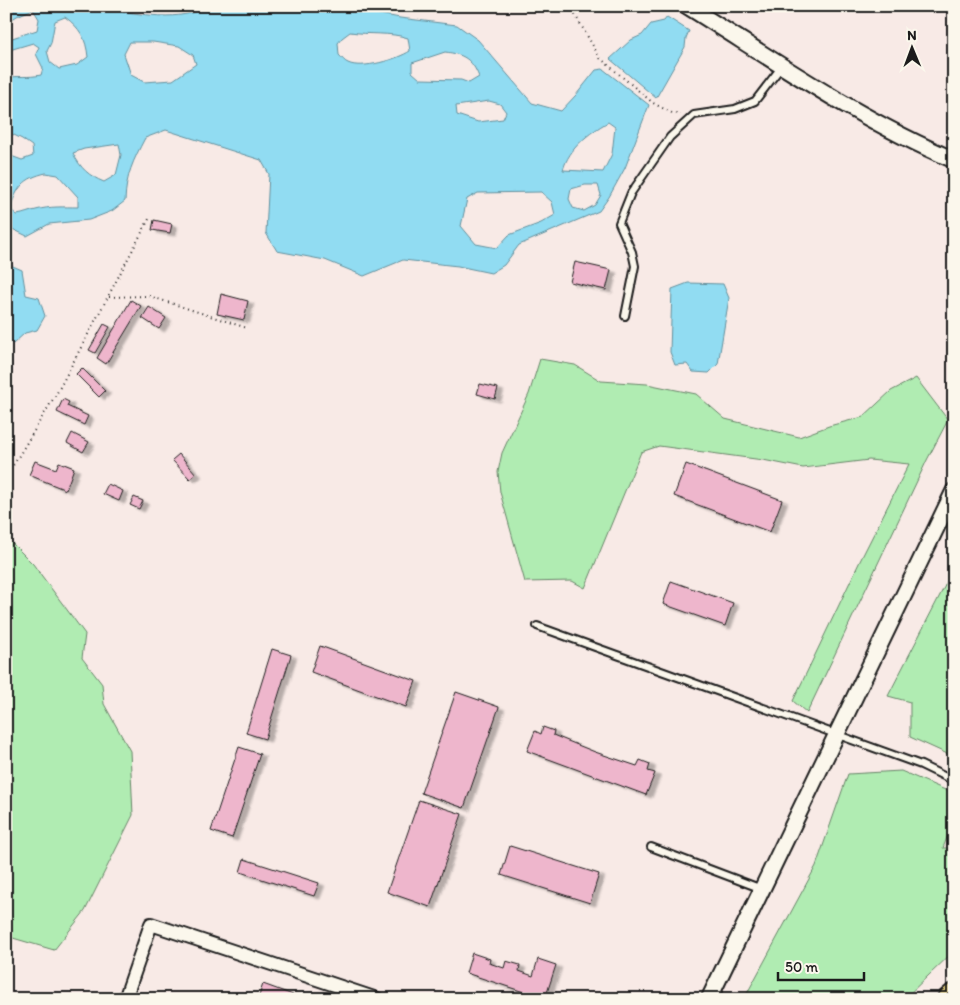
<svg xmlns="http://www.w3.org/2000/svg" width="960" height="1005" font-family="Itim,sans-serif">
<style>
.green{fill:#b0ecb2;stroke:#668467}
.water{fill:#91dcf2;stroke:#628f9c;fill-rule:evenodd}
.building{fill:#eeb6cc;stroke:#1c1c1c;filter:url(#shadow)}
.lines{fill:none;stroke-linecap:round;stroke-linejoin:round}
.service-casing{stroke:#1c1c1c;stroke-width:10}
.minor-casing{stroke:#1c1c1c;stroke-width:16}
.tertiary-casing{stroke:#1c1c1c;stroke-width:19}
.trunk-casing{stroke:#1c1c1c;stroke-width:24}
.path{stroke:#1c1c1c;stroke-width:2;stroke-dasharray:1 4;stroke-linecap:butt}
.service{stroke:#fbf7ec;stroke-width:6}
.minor{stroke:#fbf7ec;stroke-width:12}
.tertiary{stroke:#fbf7ec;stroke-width:15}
.trunk{stroke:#fbe080;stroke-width:20}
</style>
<defs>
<filter id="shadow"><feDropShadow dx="5.5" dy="3" stdDeviation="1" flood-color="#0004"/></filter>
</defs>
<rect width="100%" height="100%" fill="#f8eae6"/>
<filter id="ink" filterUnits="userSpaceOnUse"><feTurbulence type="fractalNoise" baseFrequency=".02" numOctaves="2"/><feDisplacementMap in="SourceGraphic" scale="10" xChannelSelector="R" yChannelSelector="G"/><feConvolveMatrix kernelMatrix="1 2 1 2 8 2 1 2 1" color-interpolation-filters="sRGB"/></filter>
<g filter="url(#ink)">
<g class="green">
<polygon points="540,359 575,365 601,381 647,384 696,394 725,419 799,437 829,426 863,417 891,391 916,378 948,420 927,460 807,713 793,701 861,559 909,464 869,460 803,468 763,460 659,446 641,452 585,588 572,581 525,582 500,492 498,472 502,453 529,394"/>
<polygon points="6,537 33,564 85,634 82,658 102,684 104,704 130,751 133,815 85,911 54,950 6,936"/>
<polygon points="954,568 954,757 910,737 910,702 888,696"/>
<polygon points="901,771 950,792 954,819 943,848 954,848 954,951 904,999 744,999 816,866 848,774"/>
</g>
<g class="water">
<path d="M6,6H108L110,9C139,14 181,23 207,6H338L400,18L457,25L478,40L532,103L561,111L576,95L596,70L603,69L649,105L625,168L609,197L599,211L519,245L504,265L491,273L458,266L403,260L364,276L325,260L277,251L266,233L269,174L261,160L166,130L145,138C133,161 126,175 125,201L112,211L89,220L49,224L27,236L6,226V144L11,156L22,160L33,156L32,146L22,139L6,131V78C18,75 28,78 41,75L43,68L36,54L39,47L33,43L6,51V40L37,30L39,19L33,9L17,16L6,23ZM65,17C80,28 86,38 88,57L77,65L59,69L50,62L47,51L51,43L55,21ZM350,32C369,35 390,32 408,38L410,51C398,59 362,70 348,63C345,62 342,58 339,55L338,43L342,38ZM130,42H153L179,46L193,55L196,64L173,80L144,82L131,75L124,54ZM445,52C463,54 472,59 479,77L469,83L461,80L420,79L412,72V63ZM489,101L500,104L506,112L503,119L478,122L457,115L456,106ZM608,122L615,127L612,154L603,172L563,170C569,148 589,133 608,122ZM119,144L121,155L116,175L104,182C89,176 80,168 73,153L84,149ZM46,173L58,175L78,197V207C64,207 50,206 36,210C30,211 24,214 17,215L10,209C17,187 24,178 46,173ZM585,185H598L601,195L595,205L584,211L573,208L569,199L571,189ZM541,192L552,202L555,215L541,223L509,235L497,248L476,244L461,226L467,199L478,193Z"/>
<polygon points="667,17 689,31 686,38 685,47 656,98 610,59 631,40 642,35 651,24 664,21"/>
<polygon points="8,264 22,270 26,295 39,298 45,316 37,330 25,333 13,344 6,337 6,265"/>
<polygon points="688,283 723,284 729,298 718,364 709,373 693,372 687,364 675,365 670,352 672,289"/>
</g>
<g class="building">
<polygon points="154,220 172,224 170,233 152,230"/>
<polygon points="575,262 611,270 606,290 570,282"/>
<polygon points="221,294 248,301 244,320 217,314"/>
<polygon points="131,300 141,306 106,364 97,358"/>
<polygon points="149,307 166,318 159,329 142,318"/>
<polygon points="104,324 110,327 95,353 89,350"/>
<polygon points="82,368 105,391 99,397 76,374"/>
<polygon points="480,384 498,388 495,399 477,394"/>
<polygon points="63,399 69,402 67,406 88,416 84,425 57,412"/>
<polygon points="72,433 89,442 83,452 67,443"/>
<polygon points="179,454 196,474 190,479 172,460"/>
<polygon points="35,461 56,469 59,462 74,468 66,490 29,475"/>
<polygon points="686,464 782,500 770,532 674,496"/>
<polygon points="108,484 123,491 119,501 103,494"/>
<polygon points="134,497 143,501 139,509 130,505"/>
<polygon points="671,581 733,603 725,626 663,604"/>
<polygon points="320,646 416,681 406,707 311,672"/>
<polygon points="272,649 291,655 265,739 246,733"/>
<polygon points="456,692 499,707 464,808 421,793"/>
<polygon points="543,727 554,731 553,735 595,752 637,766 640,760 650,764 648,771 655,773 646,795 527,751 535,731 541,734"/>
<polygon points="239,747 260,754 232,838 211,831"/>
<polygon points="419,800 462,814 430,907 387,892"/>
<polygon points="510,846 599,874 590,903 501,875"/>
<polygon points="244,859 319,883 314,896 240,872"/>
<polygon points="472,953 490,959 489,963 504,968 506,961 520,965 519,971 533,976 538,959 556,965 545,999 466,973"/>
<polygon points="263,984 304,999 258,999"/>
</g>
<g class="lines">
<g class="service-casing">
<g id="service">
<polyline points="625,316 635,266 632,252 619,223 631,193 670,137 694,115 735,109 755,101 782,66"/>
<polyline points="537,626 921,765 954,781"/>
<polyline points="651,847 762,889"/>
</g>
</g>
<g class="minor-casing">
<polyline id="minor" points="125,999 151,924 377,999"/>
</g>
<g class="tertiary-casing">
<g id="tertiary">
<path d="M687,6C774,60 859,120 954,160"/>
<polyline points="709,999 954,491"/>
</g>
</g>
<g class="trunk-casing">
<polyline id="trunk" points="948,999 954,994"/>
</g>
<g class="path">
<polyline points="570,6 600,58 653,103 672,113 681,114"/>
<polyline points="109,297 149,296 247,328"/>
<polyline points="6,472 14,464 58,391 149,219"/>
</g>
<use href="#service" class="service"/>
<use href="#minor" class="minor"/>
<use href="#tertiary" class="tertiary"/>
<use href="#trunk" class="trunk"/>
</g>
</g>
<rect width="960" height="1005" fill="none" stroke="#fbf7ec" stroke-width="25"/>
<rect x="12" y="12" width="935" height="980" fill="none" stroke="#1c1c1c" stroke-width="2" filter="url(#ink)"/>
<g transform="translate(912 48) rotate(359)" stroke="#fbf7ec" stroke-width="4" paint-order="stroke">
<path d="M0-4L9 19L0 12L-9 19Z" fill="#1c1c1c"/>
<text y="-8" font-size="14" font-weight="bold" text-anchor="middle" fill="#1c1c1c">N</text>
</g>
<path d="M778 972v8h86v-8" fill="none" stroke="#1c1c1c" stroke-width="2.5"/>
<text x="785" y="972" font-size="15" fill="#1c1c1c" stroke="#fbf7ec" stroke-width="4" paint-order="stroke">50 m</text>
</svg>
